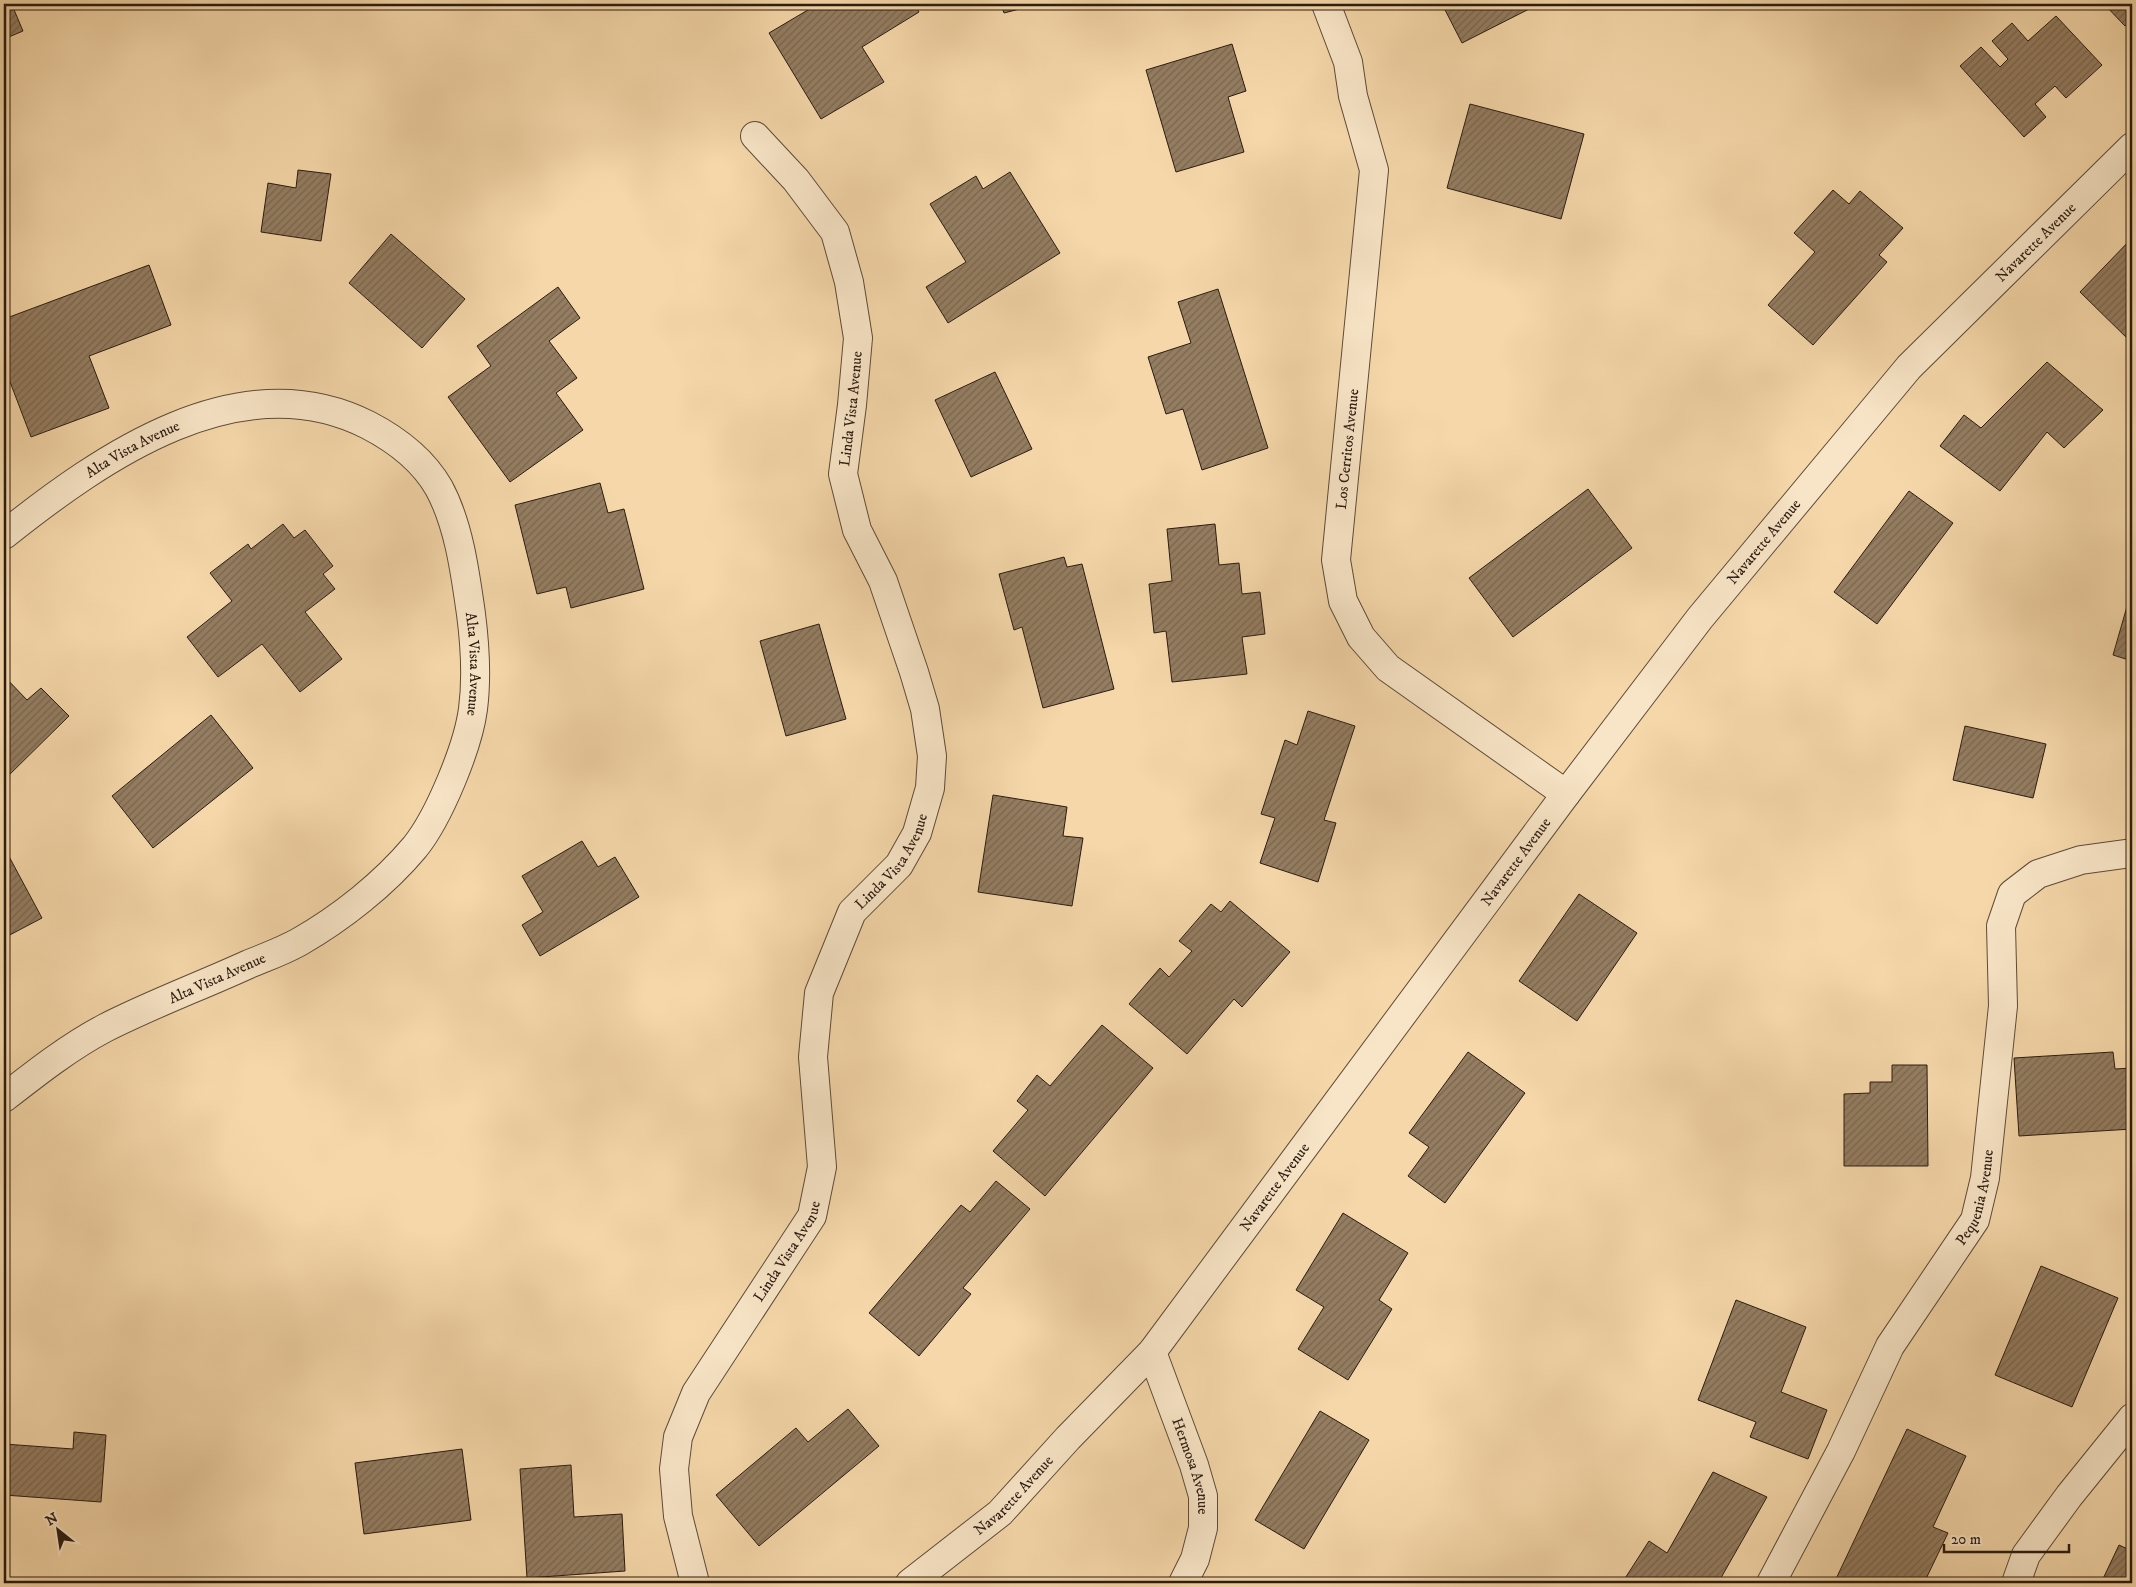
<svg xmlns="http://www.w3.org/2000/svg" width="2136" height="1587" font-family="'IM FELL DW Pica',serif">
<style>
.building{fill:url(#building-hatch);stroke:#2a1c12}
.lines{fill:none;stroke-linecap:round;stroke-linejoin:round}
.minor-casing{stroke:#5d4b38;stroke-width:30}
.minor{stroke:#f8e5c7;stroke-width:28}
.labels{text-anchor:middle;stroke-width:4.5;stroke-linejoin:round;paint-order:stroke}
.street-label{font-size:15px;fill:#2a1c12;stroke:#f8e5c7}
</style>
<defs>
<pattern id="building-hatch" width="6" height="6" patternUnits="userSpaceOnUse" patternTransform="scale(1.25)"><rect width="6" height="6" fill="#947d61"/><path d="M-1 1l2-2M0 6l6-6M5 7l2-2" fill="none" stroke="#79664f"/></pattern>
</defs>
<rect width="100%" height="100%" fill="#f5d7a9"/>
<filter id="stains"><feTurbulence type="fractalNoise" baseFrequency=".004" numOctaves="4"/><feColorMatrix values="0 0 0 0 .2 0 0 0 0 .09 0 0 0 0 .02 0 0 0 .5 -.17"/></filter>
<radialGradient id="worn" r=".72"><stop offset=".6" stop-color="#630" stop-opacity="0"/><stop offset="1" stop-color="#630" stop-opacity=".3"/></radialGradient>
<g class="building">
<polygon points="4,4 14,4 12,5 23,31 4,39"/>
<polygon points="818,4 914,4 919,12 862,47 884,82 821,119 769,33"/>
<polygon points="1001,4 1039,4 1004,13"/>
<polygon points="1442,4 1539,4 1462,43"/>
<polygon points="2104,4 2132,4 2132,20 2125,26"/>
<polygon points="2056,16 2102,65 2066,98 2055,86 2035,104 2046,117 2024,137 1960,66 1981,47 2000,67 2008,59 1992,41 2012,23 2028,41"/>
<polygon points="1232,44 1246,91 1228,97 1244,152 1176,172 1146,70"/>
<polygon points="1470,104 1584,134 1561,219 1447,188"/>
<polygon points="298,170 331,174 321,241 261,232 268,183 296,188"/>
<polygon points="1010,172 1060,253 948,323 926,287 966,262 930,204 976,176 983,189"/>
<polygon points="1833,190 1849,204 1860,191 1903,228 1879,255 1887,262 1813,345 1768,305 1815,252 1794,233"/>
<polygon points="391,234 465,299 422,348 349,283"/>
<polygon points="2132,238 2132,343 2080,292"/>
<polygon points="149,265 171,325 89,356 109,408 31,437 4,366 4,319"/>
<polygon points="558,287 580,318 549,341 577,378 556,393 583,430 510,482 448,397 491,366 477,346"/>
<polygon points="1218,289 1268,448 1202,470 1183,409 1166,414 1148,357 1191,343 1178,302"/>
<polygon points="2047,362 2103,410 2064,448 2047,432 2000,491 1940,446 1964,415 1981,428"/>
<polygon points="995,372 1032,449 971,477 935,400"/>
<polygon points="600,483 608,513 624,509 644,589 571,608 566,587 537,594 515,505"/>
<polygon points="1588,489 1632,548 1513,637 1469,578"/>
<polygon points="1909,491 1953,523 1877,624 1834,592"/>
<polygon points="283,524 294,538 305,530 333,566 323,574 335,589 305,612 342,659 300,692 262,644 218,677 187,637 232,601 210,573 248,544 251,549"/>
<polygon points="1215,524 1219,565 1239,563 1242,594 1260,592 1265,634 1242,637 1247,674 1172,682 1166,631 1154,633 1149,584 1172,581 1167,529"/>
<polygon points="1064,557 1067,567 1082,564 1114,689 1043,708 1022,627 1014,630 999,574"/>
<polygon points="2132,589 2132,661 2113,655"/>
<polygon points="819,624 846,719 786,736 760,641"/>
<polygon points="4,676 27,700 41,688 69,716 4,780"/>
<polygon points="1308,711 1355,726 1324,820 1336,823 1318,882 1260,863 1275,818 1261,814 1285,740 1297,745"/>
<polygon points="211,715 253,768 153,848 112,796"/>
<polygon points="1965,726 2046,744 2033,798 1953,780"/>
<polygon points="993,795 1067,807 1063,836 1083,838 1072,906 978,892"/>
<polygon points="582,841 598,867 615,857 639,897 540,956 522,925 543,912 522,876"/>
<polygon points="5,849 42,918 4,938 4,850"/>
<polygon points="1579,894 1637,933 1577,1021 1519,981"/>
<polygon points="1230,901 1290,952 1242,1007 1234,999 1187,1054 1129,1004 1160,968 1169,977 1192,951 1179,941 1211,904 1221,912"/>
<polygon points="1102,1025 1153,1068 1045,1196 993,1151 1028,1110 1017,1101 1037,1075 1050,1086"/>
<polygon points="1468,1052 1525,1093 1445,1203 1408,1176 1429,1147 1409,1133"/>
<polygon points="2113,1052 2115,1069 2132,1068 2132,1129 2019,1136 2014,1058"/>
<polygon points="1892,1065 1927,1065 1928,1166 1844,1166 1844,1094 1870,1093 1870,1082 1892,1082"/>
<polygon points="996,1181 1030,1209 963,1288 971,1294 919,1356 869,1313 961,1205 970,1212"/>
<polygon points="1343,1213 1408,1253 1379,1300 1392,1309 1348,1380 1298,1349 1324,1307 1296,1290"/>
<polygon points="2041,1266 2118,1298 2072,1407 1995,1375"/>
<polygon points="1736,1300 1806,1327 1781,1392 1827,1410 1808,1459 1750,1437 1756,1422 1698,1400"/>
<polygon points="848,1409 879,1446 759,1546 716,1495 796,1428 808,1442"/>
<polygon points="1320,1411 1369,1440 1304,1549 1255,1520"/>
<polygon points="1907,1429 1966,1456 1933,1527 1948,1533 1924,1583 1834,1583"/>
<polygon points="74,1432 106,1435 101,1502 4,1495 4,1444 73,1449"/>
<polygon points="462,1449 471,1520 364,1534 355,1463"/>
<polygon points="571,1465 574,1517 622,1514 625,1571 527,1578 520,1469"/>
<polygon points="1713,1472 1767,1497 1718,1583 1622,1583 1649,1541 1667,1553"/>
<polygon points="2119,1545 2132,1551 2132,1583 2101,1583"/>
</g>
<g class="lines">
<g class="minor-casing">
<g id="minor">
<polyline points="1326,4 1348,62 1353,96 1374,170 1336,560 1343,601 1361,637 1388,668 1566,794"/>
<path id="s1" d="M4,535C102,457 240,360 368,425C397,440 423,460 439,488C459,525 465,572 471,614C475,645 477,678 473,709C468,747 439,817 415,847C384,884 341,918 299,942C283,951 266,957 249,964C201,986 152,1004 105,1028C69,1047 36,1073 4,1098"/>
<path id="s2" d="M1152,1352L1194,1465L1203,1496V1528L1195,1559L1183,1583"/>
<path id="s3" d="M695,1583L678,1516L674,1469L678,1437L696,1393L812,1216L822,1167L813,1057L819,993L852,912L899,865L917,833L930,788L932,756L925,709L914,672L883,581L857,530L843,474L852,405L858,338L849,282L835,232L796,180L755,136"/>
<path id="s4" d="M910,1583L1000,1513L1068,1438L1152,1352L1566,794L1700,618L1909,367L2132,147"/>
<path id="s5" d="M1771,1583L1841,1451L1890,1346L1975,1220L1985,1178L2003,1006L2001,926L2012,894L2038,874L2081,860L2132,853"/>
<polyline points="2016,1583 2026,1555 2069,1496 2132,1418"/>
</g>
</g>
<use href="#minor" class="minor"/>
</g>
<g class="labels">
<g class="street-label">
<text dy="5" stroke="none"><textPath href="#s4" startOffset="1756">Navarette Avenue</textPath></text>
<text dy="5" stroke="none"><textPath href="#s3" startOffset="1265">Linda Vista Avenue</textPath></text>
<text transform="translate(1347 449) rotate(-84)" y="5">Los Cerritos Avenue</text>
<text dy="5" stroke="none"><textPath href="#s1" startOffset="155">Alta Vista Avenue</textPath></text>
<text dy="5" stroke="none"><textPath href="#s4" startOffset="1351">Navarette Avenue</textPath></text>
<text dy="5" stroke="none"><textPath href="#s1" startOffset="680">Alta Vista Avenue</textPath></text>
<text dy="5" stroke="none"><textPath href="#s3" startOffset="785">Linda Vista Avenue</textPath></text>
<text dy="5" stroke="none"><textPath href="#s4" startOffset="946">Navarette Avenue</textPath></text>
<text transform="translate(217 978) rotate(-24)" y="5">Alta Vista Avenue</text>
<text dy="5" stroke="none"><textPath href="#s4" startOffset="541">Navarette Avenue</textPath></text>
<text dy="5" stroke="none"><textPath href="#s5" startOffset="439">Pequenia Avenue</textPath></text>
<text dy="5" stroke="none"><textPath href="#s3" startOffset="365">Linda Vista Avenue</textPath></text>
<text dy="5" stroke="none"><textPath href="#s2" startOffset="121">Hermosa Avenue</textPath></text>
<text dy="5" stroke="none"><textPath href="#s4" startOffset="136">Navarette Avenue</textPath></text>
</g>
</g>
<rect width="2136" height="1587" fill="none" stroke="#f5d7a9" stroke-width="20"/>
<rect x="5" y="5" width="2126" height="1577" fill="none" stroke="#2a1c12" stroke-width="2.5"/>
<rect x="10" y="10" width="2116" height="1567" fill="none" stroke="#2a1c12"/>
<g transform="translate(58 1530) rotate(330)" stroke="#f8e5c7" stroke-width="4" paint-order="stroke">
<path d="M0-4L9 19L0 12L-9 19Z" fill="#2a1c12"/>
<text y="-8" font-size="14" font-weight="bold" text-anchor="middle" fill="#2a1c12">N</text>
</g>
<path d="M1944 1544v8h125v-8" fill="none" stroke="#2a1c12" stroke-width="2.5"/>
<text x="1951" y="1544" font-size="15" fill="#2a1c12" stroke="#f8e5c7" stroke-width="4" paint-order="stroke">20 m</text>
<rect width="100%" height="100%" filter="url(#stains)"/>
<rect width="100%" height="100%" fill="url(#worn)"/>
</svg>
